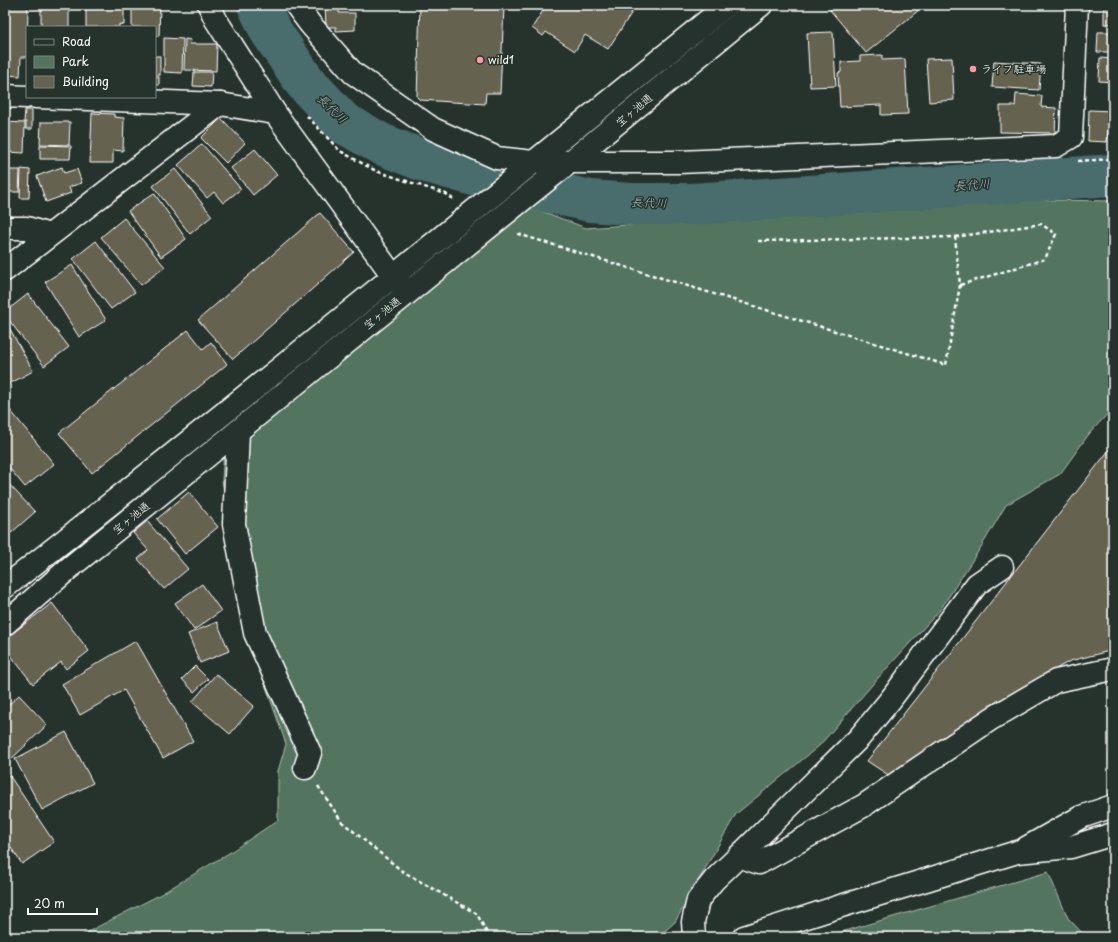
<svg xmlns="http://www.w3.org/2000/svg" width="1118" height="942" font-family="'Playpen Sans','Klee One',sans-serif">
<style>
.green{fill:#53745f;stroke:#a9baaf}
.lines{fill:none;stroke-linecap:round;stroke-linejoin:round}
.river{stroke:#486c6d;stroke-width:42}
.building{fill:#65624f;stroke:#fff}
.minor-casing{stroke:#fff;stroke-width:25}
.path{stroke:#fff;stroke-width:2.5;stroke-dasharray:4 3;stroke-linecap:butt}
.minor{stroke:#26332d;stroke-width:22}
.poi-dot{fill:#ff9aa2;stroke:#26332d;stroke-width:1.5}
.labels{text-anchor:middle;stroke-width:3;stroke-linejoin:round;paint-order:stroke}
.poi-label{font-size:11px;fill:#fff;stroke:#26332d;text-anchor:start}
.street-label{font-size:11px;fill:#fff;stroke:#26332d}
.water-label{font-size:12px;font-style:italic;fill:#adbdbd;stroke:#26332d}
</style>
<rect width="100%" height="100%" fill="#26332d"/>
<filter id="ink" filterUnits="userSpaceOnUse"><feTurbulence type="fractalNoise" baseFrequency=".025" numOctaves="2"/><feDisplacementMap in="SourceGraphic" scale="8" xChannelSelector="R" yChannelSelector="G"/><feConvolveMatrix kernelMatrix="1 2 1 2 8 2 1 2 1" color-interpolation-filters="sRGB"/></filter>
<g filter="url(#ink)">
<g class="green">
<polygon points="981,199 1113,201 1113,408 1089,434 1060,474 1006,505 981,547 940,610 879,677 819,746 736,814 675,922 658,937 78,937 161,894 229,853 278,820 278,771 286,744 246,630 222,480 224,450 511,209 536,209 586,228 667,222 842,205"/>
<polygon points="1048,872 1068,918 1086,937 824,937"/>
</g>
<g class="lines">
<polyline class="river" points="258,5 270,30 305,82 342,122 381,144 424,161 474,175 590,201 631,204 692,204 1113,175"/>
</g>
<g class="building">
<polygon points="5,5 28,5 27,57 21,57 20,76 5,75"/>
<rect x="41" y="5" width="28" height="22"/>
<polygon points="86,5 104,5 104,7 124,7 124,25 119,24 119,27 86,27"/>
<polygon points="132,5 160,5 159,36 155,36 155,27 132,27"/>
<polygon points="325,5 354,5 354,8 339,8 339,13 355,13 355,30 336,31 336,27 326,27"/>
<polygon points="420,5 502,5 504,7 500,93 486,93 485,104 420,100 417,97"/>
<polygon points="537,5 620,5 632,12 608,49 585,35 575,51 546,32 543,36 532,28 544,9"/>
<polygon points="836,5 925,5 866,53 830,10"/>
<rect x="1104" y="5" width="9" height="19"/>
<polygon points="833,32 836,86 810,87 807,33"/>
<polygon points="1098,32 1113,32 1113,52 1097,52"/>
<polygon points="164,38 183,39 182,73 164,72"/>
<polygon points="185,39 191,40 190,44 217,44 216,71 184,70"/>
<polygon points="882,55 882,60 905,59 908,114 881,115 881,105 840,107 838,73 841,72 841,62 860,61 860,56"/>
<rect x="155" y="56" width="5" height="19"/>
<polygon points="952,58 954,100 929,102 926,59"/>
<polygon points="1100,58 1113,59 1113,82 1099,81"/>
<polygon points="994,61 1041,64 1039,90 992,87"/>
<polygon points="194,72 212,72 211,87 193,86"/>
<rect x="155" y="77" width="4" height="8"/>
<polygon points="1016,94 1042,96 1041,107 1056,108 1055,133 1000,132 1000,106 1015,106"/>
<polygon points="25,110 32,110 32,129 26,129 26,122 24,122"/>
<polygon points="1089,110 1113,111 1113,130 1108,130 1107,142 1088,141"/>
<polygon points="92,113 114,114 114,117 124,118 123,151 113,150 113,163 90,163"/>
<polygon points="221,118 245,143 226,163 201,138"/>
<polygon points="5,122 25,123 24,153 8,152 8,139 5,139"/>
<polygon points="41,122 70,122 69,145 40,144"/>
<polygon points="202,144 241,189 223,203 214,192 207,198 178,165"/>
<polygon points="40,145 71,146 70,159 40,159"/>
<polygon points="255,149 277,175 253,195 231,168"/>
<polygon points="62,167 64,173 77,169 82,183 69,187 71,193 46,202 37,176"/>
<polygon points="21,169 30,170 29,198 20,198"/>
<polygon points="175,169 212,216 190,234 153,186"/>
<polygon points="5,170 20,170 19,192 5,192"/>
<polygon points="154,193 186,239 161,257 128,211"/>
<polygon points="320,213 354,252 233,359 198,320"/>
<polygon points="124,218 165,267 141,285 101,237"/>
<polygon points="96,241 135,292 111,309 73,259"/>
<polygon points="72,265 106,320 79,337 45,282"/>
<polygon points="28,294 69,347 44,366 5,315 5,312"/>
<polygon points="5,320 33,371 9,384 5,377"/>
<polygon points="188,330 203,349 211,342 227,364 220,370 92,473 59,433"/>
<polygon points="6,405 54,464 25,487 5,463 5,406"/>
<polygon points="1113,445 1113,650 1070,661 989,706 893,778 867,761"/>
<polygon points="5,480 35,512 11,533 5,527"/>
<polygon points="189,492 218,527 185,554 157,519"/>
<polygon points="147,521 188,569 164,589 138,559 148,550 133,533"/>
<polygon points="202,584 221,611 194,630 175,603"/>
<polygon points="52,603 89,651 66,669 61,662 33,684 5,648 5,639"/>
<polygon points="217,622 229,651 200,663 188,634"/>
<polygon points="136,641 193,741 163,758 124,690 80,715 62,684"/>
<polygon points="195,666 208,679 194,692 182,679"/>
<polygon points="216,674 254,706 230,734 192,702"/>
<polygon points="19,695 47,725 5,765 5,708"/>
<polygon points="66,732 93,783 42,810 15,759"/>
<polygon points="9,775 54,842 22,864 5,839 5,778"/>
</g>
<g class="lines">
<g class="minor-casing">
<g id="minor">
<polyline points="209,5 216,20 275,113 393,276 403,287"/>
<polyline points="296,5 310,24 353,73 433,129 497,158 533,162 679,162 1056,146 1071,137 1077,5"/>
<polyline points="5,96 27,97"/>
<polyline points="36,97 220,104 275,113"/>
<polyline points="5,228 27,228 49,235"/>
<polyline points="5,270 220,104"/>
<polyline points="238,431 234,524 255,633 310,753 305,768"/>
<path d="M5,587C248,397 486,200 727,5"/>
<polyline points="5,624 68,569 521,201 571,161 761,5"/>
<polyline points="1026,848 1081,817 1113,806"/>
<polyline points="739,856 859,738 891,699 977,584 1002,567"/>
<polyline points="694,937 693,922 698,900 714,880 739,856 759,863 863,806 991,719 1056,681 1113,669"/>
<polyline points="744,937 841,906 1017,852 1071,847 1113,834"/>
</g>
</g>
<g class="path">
<polyline points="307,116 340,151 376,171 446,194 453,199"/>
<polyline points="1078,161 1113,159"/>
<polyline points="518,234 946,365 960,285 955,237 758,241"/>
<polyline points="955,237 1041,224 1056,234 1045,259 960,285"/>
<polyline points="318,786 342,822 402,871 477,914 489,937"/>
<polyline points="663,937 666,931"/>
</g>
<use href="#minor" class="minor"/>
</g>
</g>
<g class="poi-dot">
<circle cx="480" cy="60" r="4"/>
<circle cx="973" cy="69" r="4"/>
</g>
<g class="labels">
<g class="poi-label">
<text x="488" y="64">wild1</text>
<text x="981" y="73">ライフ駐車場</text>
</g>
<g class="street-label">
<text transform="translate(634 110) rotate(-40)" y="4">宝ヶ池通</text>
<text transform="translate(382 313) rotate(-39)" y="4">宝ヶ池通</text>
<text transform="translate(131 518) rotate(-39)" y="4">宝ヶ池通</text>
</g>
<g class="water-label">
<text transform="translate(332 109) rotate(44)" y="4">長代川</text>
<text transform="translate(972 185) rotate(-4)" y="4">長代川</text>
<text transform="translate(649 203) rotate(2)" y="4">長代川</text>
</g>
</g>
<rect width="1118" height="942" fill="none" stroke="#26332d" stroke-width="20"/>
<rect x="10" y="10" width="1098" height="922" fill="none" stroke="#fff" stroke-width="1.5" filter="url(#ink)"/>
<rect x="26" y="26" width="130" height="72" fill="#26332d" stroke="#7d8581"/>
<rect x="34" y="39" width="20" height="6" fill="#26332d" stroke="#7d8581"/>
<text x="62" y="46" font-size="12" fill="#ffffff">Road</text>
<rect x="34" y="56" width="20" height="12" fill="#53745f" stroke="#7d8581"/>
<text x="62" y="66" font-size="12" fill="#ffffff">Park</text>
<rect x="34" y="76" width="20" height="12" fill="#65624f" stroke="#7d8581"/>
<text x="62" y="86" font-size="12" fill="#ffffff">Building</text>
<path d="M28 908v6h69v-6" fill="none" stroke="#ffffff" stroke-width="2"/>
<text x="34" y="908" font-size="12" fill="#ffffff" stroke="#26332d" stroke-width="3" paint-order="stroke">20 m</text>
</svg>
